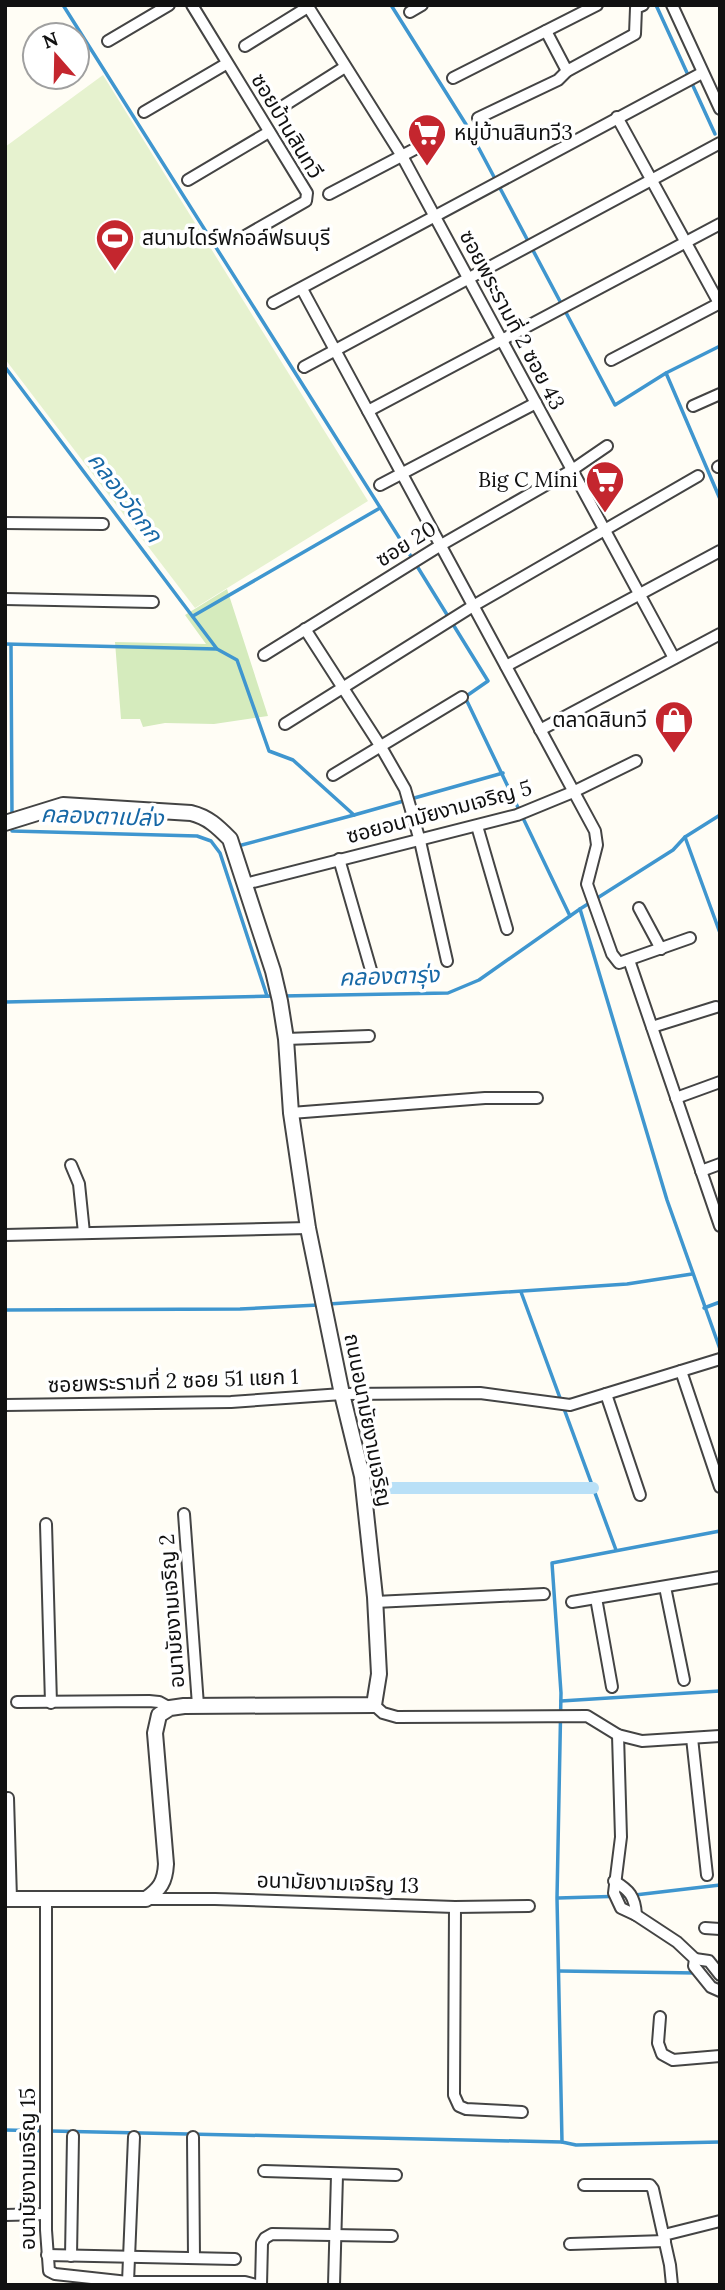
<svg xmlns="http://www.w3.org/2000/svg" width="725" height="2290" font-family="Lora,'Noto Sans Thai',serif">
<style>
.green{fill:#d5ebbd}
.pitch{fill:#e6f2cf}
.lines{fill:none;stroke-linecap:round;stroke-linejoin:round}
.stream{stroke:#3f96cf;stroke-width:3.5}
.canal{stroke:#b9e0f7;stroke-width:12}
.minor-casing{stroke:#444;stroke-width:14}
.tertiary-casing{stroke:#444;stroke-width:18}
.minor{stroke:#fff;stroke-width:10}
.tertiary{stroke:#fff;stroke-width:14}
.labels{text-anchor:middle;stroke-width:7;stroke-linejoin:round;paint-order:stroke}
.street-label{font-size:21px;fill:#111;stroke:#fff}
.poi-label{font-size:21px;fill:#111;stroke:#fff;text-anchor:start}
.water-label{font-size:23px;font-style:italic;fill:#1768a6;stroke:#fff}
</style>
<rect width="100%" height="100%" fill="#fffdf5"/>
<polygon class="green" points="227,589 268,716 214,724 165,723 143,727 140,719 121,719 115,642 206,644 185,615"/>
<polygon class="pitch" points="103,75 368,501 195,608 5,359 5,147"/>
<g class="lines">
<g class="stream">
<polyline points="63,5 412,558 488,681 465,697 570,916"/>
<polyline points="391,5 467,126 615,405 666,373 720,346"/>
<polyline points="656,5 715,134"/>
<polyline points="5,367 217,649"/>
<polyline points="666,373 720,499"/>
<polyline points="193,616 380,508"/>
<polyline points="5,644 217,649 237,660 269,751 293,760 354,815 503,773"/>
<polyline points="11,645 12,817"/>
<polyline points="12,825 12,831 197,836 211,841 220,853 267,996"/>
<polyline points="685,837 720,933"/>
<polyline points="238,846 354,815"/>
<polyline points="580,909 667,1200 720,1349"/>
<polyline points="282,996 448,993 479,980 580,909 673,850 685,837 720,815"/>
<polyline points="5,1002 275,996"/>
<polyline points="521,1292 616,1550"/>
<polyline points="329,1304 627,1284 692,1274"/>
<polyline points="704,1308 720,1302"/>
<polyline points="5,1310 240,1309 318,1305"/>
<polyline points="720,1531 552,1563 561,1693 557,1898 562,2142 576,2145 720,2142"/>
<polyline points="561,1701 720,1691"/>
<polyline points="635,1895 720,1885"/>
<polyline points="558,1898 627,1896"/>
<polyline points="559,1971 697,1973"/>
<polyline points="5,2130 562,2142"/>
</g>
<polyline class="canal" points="379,1488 593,1488"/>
<g class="minor-casing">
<g id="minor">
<polyline points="192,5 307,193 306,201 238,240"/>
<polyline points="307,5 402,156 674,658"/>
<polyline points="672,5 720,109"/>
<polyline points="410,12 422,5"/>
<polyline points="546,31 567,71"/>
<polyline points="108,41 169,5"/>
<polyline points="245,46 308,7"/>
<polyline points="453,78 597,5"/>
<polyline points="277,110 345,67"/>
<polyline points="144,112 226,64"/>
<polyline points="617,117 719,303"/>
<polyline points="478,118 558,80 567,71 635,34 636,8 643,5"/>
<polyline points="188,180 269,132"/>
<polyline points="329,194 434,139"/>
<polyline points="302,289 595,831 597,845 587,884 612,954 619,963 690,938"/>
<polyline points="273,303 702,73"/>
<polyline points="611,360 720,303"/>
<polyline points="304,367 720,143"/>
<polyline points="693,406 720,394"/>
<polyline points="368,411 720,224"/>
<polyline points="718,467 720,466"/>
<polyline points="380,485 536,403"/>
<polyline points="5,523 103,524"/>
<polyline points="5,599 153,602"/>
<polyline points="305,629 381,747 405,789 420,841 447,961"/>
<polyline points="264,655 441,545 572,470 607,446"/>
<polyline points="506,666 720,551"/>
<polyline points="285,724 473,606 698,476"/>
<polyline points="540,730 720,634"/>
<polyline points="333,775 462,697"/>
<polyline points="477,826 507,929"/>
<polyline points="339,859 373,977"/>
<polyline points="245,884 517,815 573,792 636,761"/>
<polyline points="639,908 661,949"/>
<polyline points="629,960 720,1226"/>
<polyline points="652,1027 716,1007"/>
<polyline points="286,1039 369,1036"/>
<polyline points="676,1098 720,1082"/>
<polyline points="291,1113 485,1098 537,1098"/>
<polyline points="71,1165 79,1184 84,1233"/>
<polyline points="701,1171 720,1164"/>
<polyline points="5,1235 308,1228"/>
<polyline points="681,1371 720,1487"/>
<polyline points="606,1394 640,1495"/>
<polyline points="5,1405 231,1402 342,1394 480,1393 570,1405 720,1359"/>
<polyline points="184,1514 198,1705"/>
<polyline points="46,1524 51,1703"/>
<polyline points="665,1587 684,1680"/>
<polyline points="596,1598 612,1687"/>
<polyline points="375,1602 544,1594"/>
<polyline points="572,1602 720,1577"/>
<polyline points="17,1702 149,1701 159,1702 170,1708"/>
<polyline points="374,1705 383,1713 397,1717 587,1716 618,1735 642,1741 720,1736"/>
<polyline points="618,1735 621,1837 614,1893 621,1908 636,1915 677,1942 695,1959 694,1966 711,1987 720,1991"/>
<polyline points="692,1738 707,1875"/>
<polyline points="8,1798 11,1899"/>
<path d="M614,1881C629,1890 635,1896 636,1915"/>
<polyline points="146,1899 215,1899 455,1907 529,1906"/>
<polyline points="46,1900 46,2230 49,2271 55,2274 128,2282 245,2282 256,2285"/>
<polyline points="455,1907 454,2095 459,2106 466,2109 522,2112"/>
<polyline points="705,1928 720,1929"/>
<polyline points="695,1959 709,1961 720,1975"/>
<polyline points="660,2017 658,2043 662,2054 673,2060 720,2056"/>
<polyline points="193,2137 194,2258"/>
<polyline points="264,2171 396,2175"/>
<polyline points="584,2185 650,2185 653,2189 670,2265 672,2285"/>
<polyline points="5,2215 46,2214"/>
<polyline points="664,2235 720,2221"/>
<polyline points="570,2244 665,2241"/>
<polyline points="47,2255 235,2259"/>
<polyline points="71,2256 73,2136"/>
<polyline points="128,2282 134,2137"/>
<polyline points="261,2285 262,2243 265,2238 272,2234 392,2236"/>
<polyline points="334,2285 337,2175"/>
</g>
</g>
<g class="tertiary-casing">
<path id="tertiary" d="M5,823L63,805L191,813C208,817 218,827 230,839L273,971L280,1001L286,1039L291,1113L308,1228L342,1394L362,1476L375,1597L379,1674L374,1705L184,1706L170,1708L159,1715L155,1733L166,1864C165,1882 160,1889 146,1899H5"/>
</g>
<use href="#minor" class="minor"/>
<use href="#tertiary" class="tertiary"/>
</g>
<defs>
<g id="supermarket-pin" transform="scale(2.0125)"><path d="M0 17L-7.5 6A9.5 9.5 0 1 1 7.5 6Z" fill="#c4262e" stroke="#fff"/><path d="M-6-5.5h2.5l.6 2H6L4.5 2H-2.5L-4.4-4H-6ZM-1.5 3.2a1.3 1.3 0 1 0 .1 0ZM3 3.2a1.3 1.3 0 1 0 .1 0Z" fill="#fff"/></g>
<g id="stadium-pin" transform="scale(2.0125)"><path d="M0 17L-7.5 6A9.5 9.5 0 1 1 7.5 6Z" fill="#c4262e" stroke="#fff"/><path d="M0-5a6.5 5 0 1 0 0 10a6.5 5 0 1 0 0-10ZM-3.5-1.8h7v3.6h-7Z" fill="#fff"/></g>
<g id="shop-pin" transform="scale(2.0125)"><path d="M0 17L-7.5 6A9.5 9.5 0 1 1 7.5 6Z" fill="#c4262e" stroke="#fff"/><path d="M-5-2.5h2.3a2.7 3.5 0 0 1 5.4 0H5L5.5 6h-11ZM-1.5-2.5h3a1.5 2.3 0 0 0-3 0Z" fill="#fff"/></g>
</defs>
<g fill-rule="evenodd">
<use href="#supermarket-pin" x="427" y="133"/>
<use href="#stadium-pin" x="115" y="238"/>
<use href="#supermarket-pin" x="605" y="480"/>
<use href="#shop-pin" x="674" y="720"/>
</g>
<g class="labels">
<g class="street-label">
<text transform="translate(287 126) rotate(59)" y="7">ซอยบ้านสินทวี</text>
<text transform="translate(512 320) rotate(62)" y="7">ซอยพระรามที่ 2 ซอย 43</text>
<text transform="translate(406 544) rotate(-32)" y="7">ซอย 20</text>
<text transform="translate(439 812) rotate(-15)" y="7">ซอยอนามัยงามเจริญ 5</text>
<text transform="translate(173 1381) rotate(-2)" y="7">ซอยพระรามที่ 2 ซอย 51 แยก 1</text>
<text transform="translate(368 1420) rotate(79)" y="7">ถนนอนามัยงามเจริญ</text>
<text transform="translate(172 1611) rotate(-94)" y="7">อนามัยงามเจริญ 2</text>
<text transform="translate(338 1883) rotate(2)" y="7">อนามัยงามเจริญ 13</text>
<text transform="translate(28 2169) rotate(-90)" y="7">อนามัยงามเจริญ 15</text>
</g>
<g class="poi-label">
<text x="454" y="140">หมู่บ้านสินทวี3</text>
<text x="142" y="245">สนามไดร์ฟกอล์ฟธนบุรี</text>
<text x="578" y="487" text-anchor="end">Big C Mini</text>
<text x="647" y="727" text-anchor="end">ตลาดสินทวี</text>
</g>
<g class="water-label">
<text transform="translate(125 497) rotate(53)" y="8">คลองวัดกก</text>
<text transform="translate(102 816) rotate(2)" y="8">คลองตาเปล่ง</text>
<text transform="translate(389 976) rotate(-2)" y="8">คลองตารุ่ง</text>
</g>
</g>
<rect width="725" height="2290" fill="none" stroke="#111111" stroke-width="14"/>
<g transform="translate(56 56) rotate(340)"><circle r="33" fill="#ffffff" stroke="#a0a0a0" stroke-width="2"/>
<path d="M0-5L12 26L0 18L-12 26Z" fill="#c4262e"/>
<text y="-10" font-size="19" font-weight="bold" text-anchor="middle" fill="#111111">N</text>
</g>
</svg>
